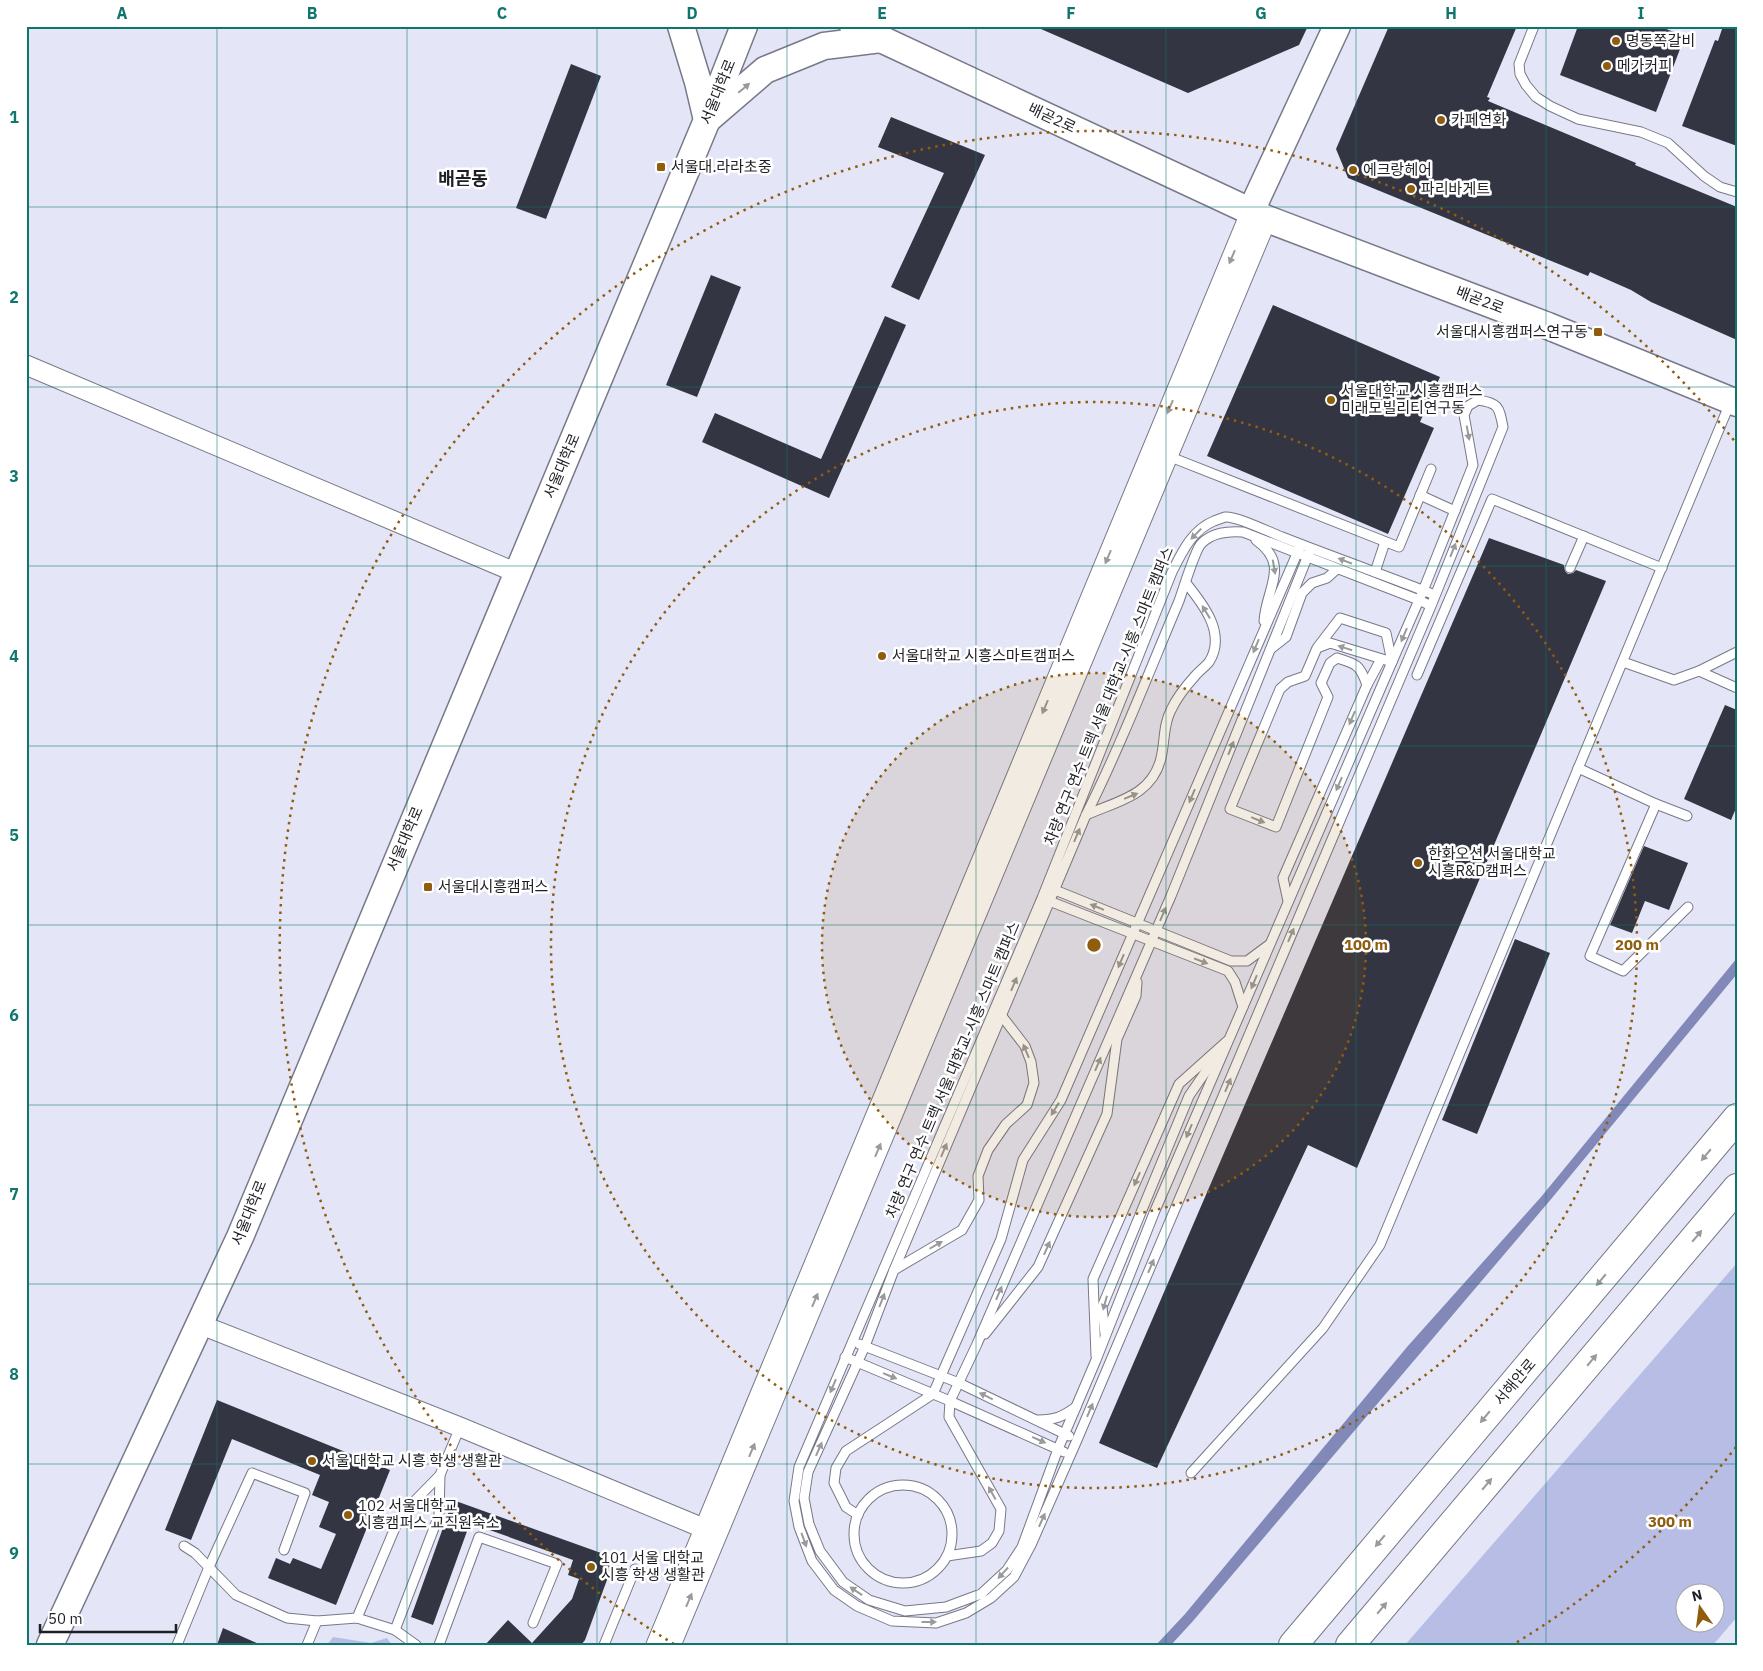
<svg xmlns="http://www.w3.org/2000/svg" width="1763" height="1671" font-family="'IBM Plex Sans','Noto Sans KR',sans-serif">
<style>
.green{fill:#b8bde6;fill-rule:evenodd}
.water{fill:#8288b8}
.building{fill:#333542}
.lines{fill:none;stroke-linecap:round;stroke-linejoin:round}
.lane-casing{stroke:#777988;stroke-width:11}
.street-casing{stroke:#777988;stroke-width:21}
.secondary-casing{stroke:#777988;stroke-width:29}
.primary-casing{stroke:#777988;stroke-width:30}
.lane{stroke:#fff;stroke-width:9}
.street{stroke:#fff;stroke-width:19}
.secondary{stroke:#fff;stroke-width:26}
.primary{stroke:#fff;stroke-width:28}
.oneway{fill:#9a9a9c}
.grid{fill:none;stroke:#0f766e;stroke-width:1;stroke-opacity:0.55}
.ring{fill:none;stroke:#905c0e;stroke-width:2.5;stroke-dasharray:2.5 5}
.poi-dot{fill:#905c0e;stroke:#fff;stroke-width:2}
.labels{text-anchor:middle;stroke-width:5;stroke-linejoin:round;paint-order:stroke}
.poi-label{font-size:15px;fill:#1e1f24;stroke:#fff;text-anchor:start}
.street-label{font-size:15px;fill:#1e1f24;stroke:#fff}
.quarter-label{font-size:18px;font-weight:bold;fill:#1e1f24;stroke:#fff}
.centre{fill:#905c0e;stroke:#fff;stroke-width:2.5}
.ring-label{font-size:15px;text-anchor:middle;font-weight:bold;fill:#905c0e;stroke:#fff;stroke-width:5;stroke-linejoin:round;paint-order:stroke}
.neatline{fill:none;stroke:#0f766e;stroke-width:2}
.grid-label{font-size:16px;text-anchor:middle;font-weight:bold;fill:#0f766e}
</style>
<rect width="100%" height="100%" fill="#e4e6f7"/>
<g class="green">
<path d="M1737,1263V1617L1713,1645H1405ZM1686,1594H1716V1624H1686Z"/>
<polygon points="333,1637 371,1643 387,1638 392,1645 327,1645"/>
</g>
<polygon class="water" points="1737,958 1737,974 1552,1198 1193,1621 1171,1645 1156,1645 1185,1614 1407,1347 1541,1197"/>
<g class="building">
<polygon points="1034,26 1308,26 1299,45 1188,93"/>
<polygon points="1389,26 1517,26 1487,97 1490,98 1488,101 1636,163 1635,165 1737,207 1737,340 1651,302 1631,290 1590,272 1588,276 1348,178 1336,149"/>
<polygon points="1578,26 1658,26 1685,36 1656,112 1560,75"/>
<polygon points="1723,26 1737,26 1737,146 1682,126 1715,40 1718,41"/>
<polygon points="571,64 601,76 546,219 516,208"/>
<polygon points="891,117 985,155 919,300 891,287 944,173 878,147"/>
<polygon points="711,275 741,287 697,397 666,385"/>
<polygon points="1273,305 1440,377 1420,422 1434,428 1388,534 1207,456"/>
<polygon points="885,316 906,325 829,498 702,442 715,413 821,459"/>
<polygon points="1489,538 1564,565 1565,571 1568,574 1573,573 1576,570 1606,581 1357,1168 1308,1145 1157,1468 1099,1443"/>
<polygon points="1725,705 1737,710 1737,806 1731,820 1684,799"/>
<polygon points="1644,846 1688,863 1669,910 1645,901 1632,933 1610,925"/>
<polygon points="1515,939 1550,953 1477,1134 1442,1120"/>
<polygon points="217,1400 390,1470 336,1605 268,1578 276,1558 290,1564 293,1558 321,1569 336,1534 319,1527 329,1502 312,1495 320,1475 232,1439 191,1540 165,1530"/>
<polygon points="453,1500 615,1558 585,1640 581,1645 485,1645 508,1620 532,1643 572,1599 579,1579 568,1575 573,1560 470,1523 433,1625 411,1617"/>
<polygon points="223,1628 261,1645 217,1645"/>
</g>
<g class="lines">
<g class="lane-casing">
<g id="lane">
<polyline points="1534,26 1519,64 1520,74 1526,85 1536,97 1550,106 1578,119 1641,132 1668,143 1704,176 1720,187 1737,192"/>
<polyline points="1168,456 1399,547 1431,469"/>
<polyline points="1420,495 1455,511"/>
<path d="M1256,540C1291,565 1266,588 1264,621"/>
<polyline points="1570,568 1584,536"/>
<polyline points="1375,572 1385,542"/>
<path d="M1431,606L1419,600L1243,532C1228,531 1212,532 1201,544C1195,550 1183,590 1179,601C1149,672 1121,745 1086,815L894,1270L865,1346L808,1472L804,1498L809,1524L820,1551L843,1582L869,1600L905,1611L946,1607L981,1594L1007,1570L1022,1547L1058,1449L1096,1360L1154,1213L1392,662L1419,600L1423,591L1473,465L1464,415L1468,406L1478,400C1499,403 1499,407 1503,427L1431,606L1077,1440L1031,1545L1014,1577L991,1598L966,1613L936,1623L892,1621L857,1606L834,1590L812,1561L799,1527L794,1501L799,1467L1042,898L1172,572C1182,552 1192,530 1214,521C1217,520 1222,518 1225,517C1237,516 1269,532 1282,537C1333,557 1384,575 1435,595"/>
<polyline points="1272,648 1286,637 1302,593 1312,583 1327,578 1337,569"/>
<polyline points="1623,662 1674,680 1699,671 1737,688"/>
<polyline points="1699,671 1737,652"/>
<polyline points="1417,675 1492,499 1662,568"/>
<polyline points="1367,685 1381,659"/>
<polyline points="1578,768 1656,804 1590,956 1623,971 1688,907"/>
<polyline points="1656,804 1687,816"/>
<path d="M1086,815C1117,801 1152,796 1161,758C1165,742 1163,725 1171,710C1177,697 1186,686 1195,676C1199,671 1205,667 1209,662C1227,634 1203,604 1186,583"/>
<polyline points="1050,888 1231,961 1247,961 1270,944"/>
<polyline points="1044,899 1228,971 1235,982 1243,1007"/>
<path d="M1288,901L1283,878L1367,685C1360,665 1357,664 1337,658L1330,663L1321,683L1328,697L1276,827L1230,809L1280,689L1288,682L1305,676L1317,648L1330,643L1392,662L1386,633L1340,618L1317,648"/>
<polyline points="894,1270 962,1230 979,1200 978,1176 988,1150 1006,1124 1027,1105 1034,1083 1031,1062 1025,1046 1001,1015"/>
<polyline points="985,1334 1038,1267 1107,1114 1117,1039 1136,996 1137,982"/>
<polyline points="1105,1334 1102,1307 1189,1096 1217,1055"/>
<polyline points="859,1344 959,1383 1069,1436"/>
<polyline points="1096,1356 1093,1279 1179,1084 1227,1041"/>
<polyline points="845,1357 950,1401 1064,1452"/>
<path d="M1038,1420C1055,1420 1062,1417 1076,1407"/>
<polyline points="1191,1473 1323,1328 1380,1245 1730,403"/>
<circle cx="903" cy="1534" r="49"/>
<polyline points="858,1515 846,1507 834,1483 836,1468 846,1451 933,1394 1001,1239 1023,1160 1061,1100 1299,549"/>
<polyline points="184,1546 195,1553 236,1595 287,1618 317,1621 357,1618 395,1630 416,1645"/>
<polyline points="947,1556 981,1551 992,1543 999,1531 1001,1509 949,1417 950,1401 977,1344 1171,896 1309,553"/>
<polyline points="357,1618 400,1516 440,1475"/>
<polyline points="395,1630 439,1515 440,1475 460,1427"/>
<polyline points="177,1645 209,1567 252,1473 305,1493 284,1550"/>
<polyline points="307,1645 317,1621"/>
<polyline points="439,1645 479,1537 557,1564 533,1623"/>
<polyline points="604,1645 635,1569"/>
</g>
</g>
<g class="street-casing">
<g id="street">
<polyline points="26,365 517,573"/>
<polyline points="199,1324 460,1427 703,1528 714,1535"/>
<polyline points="656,1645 1251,211"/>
<polyline points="671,1645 1267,219"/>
</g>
</g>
<g class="secondary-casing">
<g id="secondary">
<polyline points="681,26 698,82 707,120 765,70 824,46 881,39"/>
<polyline points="853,26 1267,219 1548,326 1737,403"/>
<polyline points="1251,211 1337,26"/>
<polyline points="50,1645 240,1237 707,120 744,26"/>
</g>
</g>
<g class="primary-casing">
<g id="primary">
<polyline points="1293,1645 1737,1118"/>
<polyline points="1350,1645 1737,1188"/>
</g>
</g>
<use href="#lane" class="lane"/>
<use href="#street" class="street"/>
<use href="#secondary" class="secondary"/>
<use href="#primary" class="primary"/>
</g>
<defs><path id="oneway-solid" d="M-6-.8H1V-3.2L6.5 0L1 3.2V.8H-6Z" transform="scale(1.25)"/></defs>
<g class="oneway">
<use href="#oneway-solid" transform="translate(744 88) rotate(-40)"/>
<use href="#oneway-solid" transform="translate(1232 257) rotate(113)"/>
<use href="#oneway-solid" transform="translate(1170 407) rotate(113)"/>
<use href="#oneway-solid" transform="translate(1468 433) rotate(80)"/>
<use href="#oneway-solid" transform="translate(1196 534) rotate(134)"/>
<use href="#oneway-solid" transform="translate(1453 550) rotate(-68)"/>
<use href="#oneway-solid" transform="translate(1108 557) rotate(113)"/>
<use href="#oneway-solid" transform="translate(1345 561) rotate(-159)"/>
<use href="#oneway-solid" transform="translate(1274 567) rotate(80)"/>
<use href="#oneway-solid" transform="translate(1206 612) rotate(-122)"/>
<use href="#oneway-solid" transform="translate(1404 635) rotate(113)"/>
<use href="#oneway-solid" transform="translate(1256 646) rotate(113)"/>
<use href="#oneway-solid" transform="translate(1345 648) rotate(-162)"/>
<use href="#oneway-solid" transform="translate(1045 707) rotate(113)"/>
<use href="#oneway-solid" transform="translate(1352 718) rotate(113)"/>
<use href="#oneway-solid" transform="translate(1231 748) rotate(-68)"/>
<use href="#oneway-solid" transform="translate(1339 784) rotate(113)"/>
<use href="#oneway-solid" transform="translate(1131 796) rotate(-22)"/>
<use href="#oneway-solid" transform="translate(1192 796) rotate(113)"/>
<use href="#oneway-solid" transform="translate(1258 820) rotate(22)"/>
<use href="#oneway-solid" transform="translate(1077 835) rotate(-67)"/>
<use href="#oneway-solid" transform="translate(1097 907) rotate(-158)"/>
<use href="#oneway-solid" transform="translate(1163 914) rotate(-67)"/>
<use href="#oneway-solid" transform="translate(1291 935) rotate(-67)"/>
<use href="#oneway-solid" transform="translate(1121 961) rotate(113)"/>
<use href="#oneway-solid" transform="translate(1201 961) rotate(21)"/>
<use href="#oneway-solid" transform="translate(1254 982) rotate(113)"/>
<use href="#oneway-solid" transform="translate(1014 984) rotate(-67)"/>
<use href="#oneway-solid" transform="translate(1026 1051) rotate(-113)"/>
<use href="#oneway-solid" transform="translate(1098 1064) rotate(-67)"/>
<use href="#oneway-solid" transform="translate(1228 1085) rotate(-67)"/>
<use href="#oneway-solid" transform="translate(1055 1109) rotate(122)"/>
<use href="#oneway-solid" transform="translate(1189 1131) rotate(113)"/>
<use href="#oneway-solid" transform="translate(878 1150) rotate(-67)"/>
<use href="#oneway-solid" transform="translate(944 1150) rotate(-67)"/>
<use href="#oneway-solid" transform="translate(1706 1155) rotate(130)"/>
<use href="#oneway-solid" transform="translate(1137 1179) rotate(114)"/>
<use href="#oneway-solid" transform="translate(1697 1236) rotate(-50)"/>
<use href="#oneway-solid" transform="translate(936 1245) rotate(-30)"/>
<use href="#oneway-solid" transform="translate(1047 1248) rotate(-66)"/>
<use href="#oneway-solid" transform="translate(1151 1266) rotate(-67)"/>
<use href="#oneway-solid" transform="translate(1601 1280) rotate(130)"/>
<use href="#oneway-solid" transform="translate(999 1293) rotate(-67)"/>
<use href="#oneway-solid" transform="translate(815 1300) rotate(-67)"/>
<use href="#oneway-solid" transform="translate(882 1300) rotate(-69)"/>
<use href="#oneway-solid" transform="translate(1105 1303) rotate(105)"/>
<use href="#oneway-solid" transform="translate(1592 1360) rotate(-50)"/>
<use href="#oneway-solid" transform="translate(890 1376) rotate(22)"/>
<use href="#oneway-solid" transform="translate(833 1386) rotate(113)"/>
<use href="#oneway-solid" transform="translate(986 1396) rotate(-154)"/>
<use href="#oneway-solid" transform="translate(1090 1410) rotate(-67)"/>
<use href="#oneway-solid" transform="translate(1485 1417) rotate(130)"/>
<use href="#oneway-solid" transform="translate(1039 1440) rotate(24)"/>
<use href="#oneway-solid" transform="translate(819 1449) rotate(-66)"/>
<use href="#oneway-solid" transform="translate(752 1450) rotate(-67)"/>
<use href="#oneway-solid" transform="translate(1487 1484) rotate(-50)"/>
<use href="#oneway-solid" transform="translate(992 1493) rotate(-119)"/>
<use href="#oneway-solid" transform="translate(1042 1520) rotate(-66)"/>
<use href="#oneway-solid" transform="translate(804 1540) rotate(70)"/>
<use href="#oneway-solid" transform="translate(1380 1541) rotate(130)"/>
<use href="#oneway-solid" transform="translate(1003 1573) rotate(133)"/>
<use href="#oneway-solid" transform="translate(856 1591) rotate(-146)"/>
<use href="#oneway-solid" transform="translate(689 1600) rotate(-67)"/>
<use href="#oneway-solid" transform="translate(1382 1608) rotate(-50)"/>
<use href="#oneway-solid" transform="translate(929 1622)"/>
</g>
<path class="grid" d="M217,26V1645M407,26V1645M597,26V1645M787,26V1645M976,26V1645M1166,26V1645M1356,26V1645M1546,26V1645M26,207H1737M26,387H1737M26,566H1737M26,746H1737M26,925H1737M26,1105H1737M26,1284H1737M26,1464H1737"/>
<circle cx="1094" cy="945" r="272" fill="#905c0e" fill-opacity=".12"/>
<g class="ring">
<circle cx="1094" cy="945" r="272"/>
<circle cx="1094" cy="945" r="543"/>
<path d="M1736 1447A815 815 0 0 1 1514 1644M674 1644A815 815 0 1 1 1736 443"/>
</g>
<g class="poi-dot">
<circle cx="1616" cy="41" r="5"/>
<circle cx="1607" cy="66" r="5"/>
<circle cx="1441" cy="120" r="5"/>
<rect x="656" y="162" width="10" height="10" rx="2.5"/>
<circle cx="1353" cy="170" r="5"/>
<circle cx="1411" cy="189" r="5"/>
<rect x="1593" y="327" width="10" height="10" rx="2.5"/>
<circle cx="1331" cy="400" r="5"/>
<circle cx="882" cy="656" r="5"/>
<circle cx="1418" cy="863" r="5"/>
<rect x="423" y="882" width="10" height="10" rx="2.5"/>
<circle cx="312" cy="1461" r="5"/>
<circle cx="348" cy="1515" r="5"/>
<circle cx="591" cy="1567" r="5"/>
</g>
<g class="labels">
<g class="poi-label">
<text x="1626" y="46">명동쪽갈비</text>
<text x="1617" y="71">메가커피</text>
<text x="1451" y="125">카페연화</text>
<text x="671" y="172">서울대.라라초중</text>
<text x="1363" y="175">에크랑헤어</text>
<text x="1421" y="194">파리바게트</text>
<text x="1588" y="337" text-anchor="end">서울대시흥캠퍼스연구동</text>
<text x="1341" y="396">서울대학교 시흥캠퍼스<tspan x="1341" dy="17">미래모빌리티연구동</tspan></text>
<text x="892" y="661">서울대학교 시흥스마트캠퍼스</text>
<text x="1428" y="859">한화오션 서울대학교<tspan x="1428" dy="17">시흥R&amp;D캠퍼스</tspan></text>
<text x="438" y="892">서울대시흥캠퍼스</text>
<text x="322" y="1466">서울 대학교 시흥 학생 생활관</text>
<text x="358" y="1511">102 서울대학교<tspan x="358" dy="17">시흥캠퍼스 교직원숙소</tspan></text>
<text x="601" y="1563">101 서울 대학교<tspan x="601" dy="17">시흥 학생 생활관</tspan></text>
</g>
<g class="street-label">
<text transform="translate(718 92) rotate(-68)" y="5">서울대학로</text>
<text transform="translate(1052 118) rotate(25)" y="5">배곧2로</text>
<text transform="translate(1480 300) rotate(21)" y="5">배곧2로</text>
<text transform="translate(562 466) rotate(-67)" y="5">서울대학로</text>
<text transform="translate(1109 696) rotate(-68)" y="5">차량 연구 연수 트랙 서울 대학교-시흥 스마트 캠퍼스</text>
<text transform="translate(405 839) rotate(-67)" y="5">서울대학로</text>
<text transform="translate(953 1070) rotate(-67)" y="5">차량 연구 연수 트랙 서울 대학교-시흥 스마트 캠퍼스</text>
<text transform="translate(249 1213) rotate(-68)" y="5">서울대학로</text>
<text transform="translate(1515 1382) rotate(-50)" y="5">서해안로</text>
</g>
<g class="quarter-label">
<text x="463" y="185">배곧동</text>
</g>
</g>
<circle cx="1094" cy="945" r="8" class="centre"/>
<g class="ring-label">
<text x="1366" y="950">100 m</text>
<text x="1637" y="950">200 m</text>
<text x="1670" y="1527">300 m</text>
</g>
<rect width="1763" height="1671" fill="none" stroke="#ffffff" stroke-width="55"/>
<g transform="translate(1700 1608) rotate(346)"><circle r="24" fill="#ffffff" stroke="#a5a5a7"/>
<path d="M0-4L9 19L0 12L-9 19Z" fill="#905c0e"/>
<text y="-8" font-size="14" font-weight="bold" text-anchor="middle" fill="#1e1f24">N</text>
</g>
<path d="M40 1624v8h136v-8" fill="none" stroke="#1e1f24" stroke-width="2.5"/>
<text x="48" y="1624" font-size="15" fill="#1e1f24" stroke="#ffffff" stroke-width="4" paint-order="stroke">50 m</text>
<rect x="28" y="28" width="1708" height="1616" class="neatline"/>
<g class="grid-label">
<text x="122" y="19">A</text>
<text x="312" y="19">B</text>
<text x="502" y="19">C</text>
<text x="692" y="19">D</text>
<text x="882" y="19">E</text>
<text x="1071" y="19">F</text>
<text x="1261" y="19">G</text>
<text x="1451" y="19">H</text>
<text x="1641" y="19">I</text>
<text x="14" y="123">1</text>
<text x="14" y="303">2</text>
<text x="14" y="482">3</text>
<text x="14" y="662">4</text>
<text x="14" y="841">5</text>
<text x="14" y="1021">6</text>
<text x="14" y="1200">7</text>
<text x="14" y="1380">8</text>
<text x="14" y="1559">9</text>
</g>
</svg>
